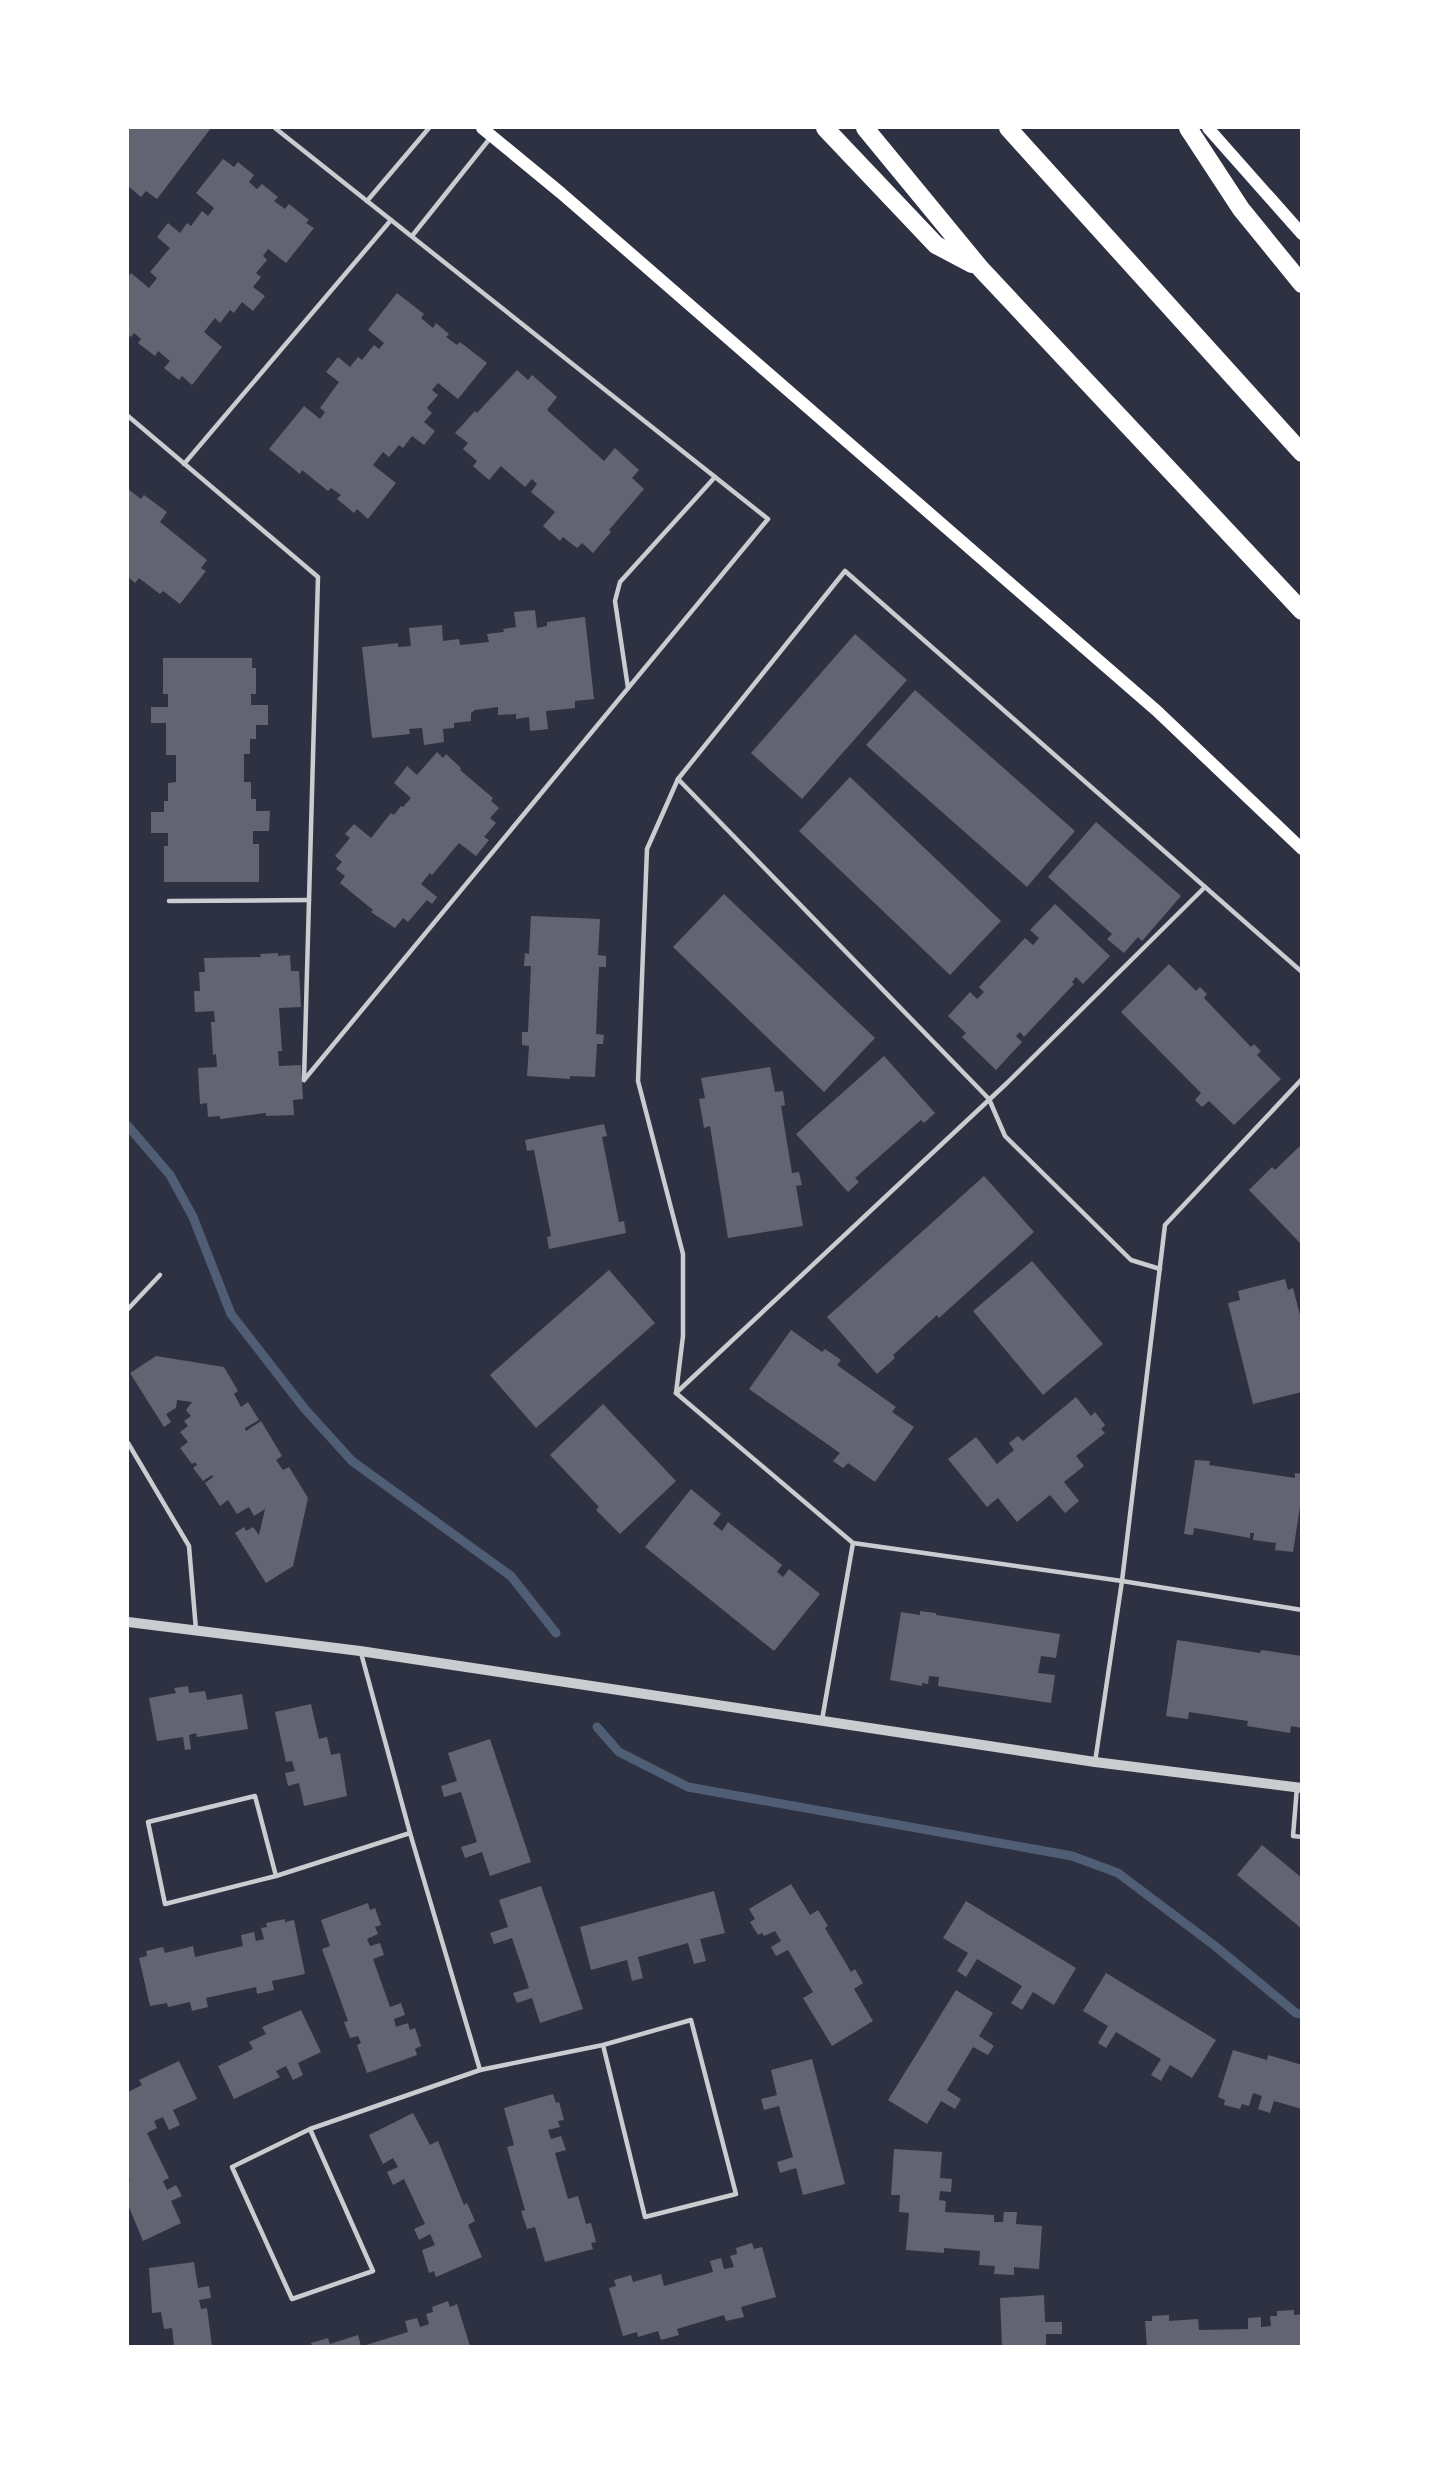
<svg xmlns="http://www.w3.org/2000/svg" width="1429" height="2474" font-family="'Libre Baskerville',serif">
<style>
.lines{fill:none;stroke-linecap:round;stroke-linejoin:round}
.stream{stroke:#4f5d75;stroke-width:9}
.building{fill:#626471}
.service{stroke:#caccd0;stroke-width:4.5}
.tertiary{stroke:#caccd0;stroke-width:10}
.secondary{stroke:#fff;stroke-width:12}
.motorway{stroke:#fff;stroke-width:18}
</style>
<rect width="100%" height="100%" fill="#2d3142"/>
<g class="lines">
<g class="stream">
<polyline points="128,1126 170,1175 193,1217 231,1314 304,1408 352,1461 511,1576 556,1633"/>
<polyline points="597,1727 619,1752 688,1787 1072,1856 1118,1873 1215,1946 1296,2013 1302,2014"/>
</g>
</g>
<g class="building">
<polygon points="128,128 211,128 157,199 146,191 141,197 128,186"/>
<polygon points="223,159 234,167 238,162 254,175 249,182 257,189 262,184 278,197 274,201 285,209 289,204 309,220 306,223 314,228 286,263 268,249 263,256 267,260 256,273 261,277 253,287 265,296 253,311 242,302 234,313 230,310 220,323 215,318 204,332 222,347 192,385 182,376 179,380 164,368 170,361 158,351 155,356 138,343 141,339 134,333 131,337 128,335 128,277 131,273 149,288 157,278 150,272 170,248 157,237 168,223 180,233 187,223 191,226 202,211 208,216 214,208 196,193"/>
<polygon points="397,293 424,314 421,318 433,328 436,323 449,334 446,337 457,345 460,342 487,363 458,399 438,383 432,390 438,395 427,408 432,413 424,422 435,431 424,445 412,436 403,448 399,445 389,457 383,452 373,465 396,483 368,519 357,509 354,513 337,499 341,495 331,488 328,491 302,470 300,474 269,449 304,406 320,419 325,412 320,408 339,382 326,372 338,357 350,367 358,357 362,360 374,345 379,349 384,343 368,330"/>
<polygon points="517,370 528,380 532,375 557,397 547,410 604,461 615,448 639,470 632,478 644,489 609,530 611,532 593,553 582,543 577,548 563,537 560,541 543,526 555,512 531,492 537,484 532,479 525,487 501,466 489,480 473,466 477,461 463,449 468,443 455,433 475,411 477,413"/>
<polygon points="128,489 141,499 144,495 167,512 160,522 207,560 201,568 206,571 180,604 163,591 160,594 139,578 135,583 128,577"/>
<polygon points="535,610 537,628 547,626 547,622 585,617 594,699 575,701 575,708 546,711 548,729 530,731 529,717 516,719 516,714 498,715 498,707 475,710 471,713 471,721 454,723 454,728 443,729 444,742 424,745 422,728 409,729 410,734 372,738 362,647 398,643 398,647 411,646 409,628 442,625 443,641 459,639 460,645 489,642 487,634 504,632 503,629 516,627 514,612"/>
<polygon points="855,634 907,680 802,799 751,753"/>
<polygon points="163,658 252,658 252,668 256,668 256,694 251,694 251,705 268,705 268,725 256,725 256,739 250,739 250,754 244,754 244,782 251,782 251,799 256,799 256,811 270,811 269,831 253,831 253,844 259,844 259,882 164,882 164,846 168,846 168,833 151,833 151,812 164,812 164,801 168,801 168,783 176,782 176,755 166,755 166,723 151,723 151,707 168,707 168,694 163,694"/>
<polygon points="915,690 1075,831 1027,887 866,745"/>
<polygon points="437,752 443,758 446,754 461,768 460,770 493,798 491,801 499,808 490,818 496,823 484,837 489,840 476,856 459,843 432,875 430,873 421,884 437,897 432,904 427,900 408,922 403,918 395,928 371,912 373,910 340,883 345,876 336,869 342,862 335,856 350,838 345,834 354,824 371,838 391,813 394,815 401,806 403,807 411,798 394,783 407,766 417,775"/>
<polygon points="850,777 1001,921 950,975 799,831"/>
<polygon points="1096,822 1181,896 1142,941 1138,937 1124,953 1107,939 1112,934 1048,877"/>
<polygon points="724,894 875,1038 824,1092 673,947"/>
<polygon points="1055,904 1110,956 1083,984 1076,977 1072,982 1074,984 1024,1037 1020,1032 1016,1036 1022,1042 996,1070 962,1037 966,1033 948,1016 970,992 977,999 984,992 979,987 1025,938 1033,945 1039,938 1030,930"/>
<polygon points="531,916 600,919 598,955 606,956 606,967 599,967 596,1034 604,1035 603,1044 597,1044 595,1077 570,1076 570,1079 527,1076 529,1046 522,1045 522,1032 528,1032 531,966 524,966 525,953 529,954"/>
<polygon points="278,953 278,956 290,955 291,971 299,971 301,1007 279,1008 282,1051 278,1051 279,1066 301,1065 303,1099 293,1100 294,1115 266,1116 266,1113 220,1119 220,1116 208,1117 207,1103 200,1104 198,1068 217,1067 216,1054 213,1055 211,1022 215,1022 214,1011 195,1012 194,991 200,991 199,972 205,972 204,958 261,957 260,954"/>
<polygon points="1169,964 1196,991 1200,987 1207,994 1204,998 1251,1047 1254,1044 1261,1051 1257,1055 1281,1079 1234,1125 1209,1101 1202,1107 1195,1100 1201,1093 1121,1012"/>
<polygon points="884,1056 935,1113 924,1123 921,1120 855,1178 859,1182 848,1192 796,1134"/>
<polygon points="770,1067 775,1092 783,1091 785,1105 781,1106 792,1173 799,1172 802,1185 796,1186 803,1226 728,1238 710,1126 704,1128 699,1099 705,1098 701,1078"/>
<polygon points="604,1124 607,1136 602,1137 619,1222 624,1221 626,1233 549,1249 547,1237 551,1236 534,1150 527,1151 525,1140"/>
<polygon points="1302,1144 1302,1245 1249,1190 1272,1167 1275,1170"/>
<polygon points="984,1176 1034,1232 939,1318 937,1315 893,1355 895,1358 877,1374 827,1317"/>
<polygon points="1032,1261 1103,1344 1043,1395 973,1311"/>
<polygon points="609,1270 655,1323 536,1428 490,1375"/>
<polygon points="1285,1279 1288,1290 1293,1288 1302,1323 1302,1392 1253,1404 1228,1303 1240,1300 1238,1291"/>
<polygon points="791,1330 822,1352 825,1349 841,1360 837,1365 896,1407 892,1412 914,1427 875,1482 848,1463 843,1468 833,1461 840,1453 749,1389"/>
<polygon points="156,1356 224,1367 238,1391 234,1394 241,1407 248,1402 259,1420 245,1428 246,1431 261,1421 282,1456 276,1460 283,1470 289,1467 308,1498 293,1566 266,1583 235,1533 244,1527 246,1531 253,1527 259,1535 265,1509 254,1516 249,1507 237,1514 228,1500 220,1506 205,1483 213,1477 212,1475 203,1481 193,1468 197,1465 195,1462 192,1464 180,1448 188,1442 180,1432 188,1426 184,1421 191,1416 186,1410 192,1402 177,1400 176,1408 166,1414 171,1422 164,1427 130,1373"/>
<polygon points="1076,1397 1091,1416 1095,1412 1105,1425 1101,1429 1105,1433 1076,1456 1084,1466 1064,1482 1079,1501 1065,1513 1050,1495 1017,1522 998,1498 987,1507 948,1459 976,1437 997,1464 1014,1450 1009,1443 1018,1436 1023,1441"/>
<polygon points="603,1404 676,1481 620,1534 596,1510 599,1507 550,1455"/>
<polygon points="1195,1460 1210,1461 1209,1465 1295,1478 1295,1473 1302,1474 1302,1494 1293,1552 1275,1550 1276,1543 1253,1540 1254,1533 1250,1533 1250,1538 1194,1528 1193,1535 1184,1534"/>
<polygon points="691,1489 721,1514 713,1524 722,1531 728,1522 782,1565 777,1572 783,1577 789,1569 820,1594 774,1651 645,1547"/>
<polygon points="920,1611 936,1613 936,1615 1060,1634 1056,1658 1041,1656 1038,1673 1055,1675 1051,1703 938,1686 939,1677 929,1676 928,1684 922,1683 922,1686 890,1680 901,1612 920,1615"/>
<polygon points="1177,1640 1260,1653 1261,1650 1302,1656 1302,1728 1291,1726 1290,1733 1247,1726 1248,1721 1189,1712 1188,1719 1166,1716"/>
<polygon points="188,1686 189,1693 205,1691 207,1700 242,1694 248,1729 197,1737 196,1733 189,1735 191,1749 185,1750 183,1737 157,1741 149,1698 176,1693 174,1688"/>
<polygon points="311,1704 319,1739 327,1737 331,1755 340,1753 347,1796 304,1806 299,1783 288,1786 285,1773 295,1771 292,1761 286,1762 275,1712"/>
<polygon points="490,1739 531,1862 490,1876 482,1852 465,1858 461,1847 477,1842 461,1792 444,1797 441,1786 457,1781 448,1753"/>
<polygon points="1262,1845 1302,1878 1302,1929 1237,1875"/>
<polygon points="791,1884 810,1915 818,1910 828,1926 825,1928 851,1972 855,1969 863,1983 854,1989 873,2021 832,2046 803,1998 813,1992 788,1950 776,1956 771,1947 781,1941 775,1931 764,1936 762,1933 758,1935 750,1922 755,1919 749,1909"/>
<polygon points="541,1886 583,2009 540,2023 532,1998 517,2003 513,1993 529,1988 512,1938 494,1944 490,1933 508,1927 499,1900"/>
<polygon points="714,1891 725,1933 700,1939 706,1961 694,1964 688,1943 638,1957 643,1978 632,1981 627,1960 591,1970 580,1927"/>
<polygon points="966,1901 1076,1968 1054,2005 1033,1992 1022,2010 1011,2003 1022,1986 977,1959 966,1977 957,1971 968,1953 943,1938"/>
<polygon points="368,1903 370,1910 375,1908 381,1925 375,1927 378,1934 367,1939 370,1946 380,1943 384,1955 373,1959 390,2007 401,2003 405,2015 394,2019 396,2027 408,2023 410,2030 415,2028 421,2046 415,2049 417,2055 367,2073 357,2045 361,2043 358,2036 350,2038 344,2022 348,2021 322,1949 330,1946 321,1920"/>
<polygon points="285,1919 285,1922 294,1920 305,1974 272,1981 274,1990 257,1994 256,1987 206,1998 208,2007 192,2011 190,2002 168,2007 167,2003 150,2006 139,1958 147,1956 146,1951 163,1947 165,1953 193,1946 195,1957 243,1946 241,1935 254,1932 256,1941 264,1939 261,1928 267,1927 266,1923"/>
<polygon points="1106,1973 1216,2040 1192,2078 1170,2065 1161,2081 1151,2075 1161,2059 1116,2032 1106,2048 1098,2043 1108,2026 1083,2011"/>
<polygon points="956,1990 993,2013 979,2036 994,2046 988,2055 973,2047 947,2090 961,2099 955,2109 941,2101 927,2124 888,2100"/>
<polygon points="301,2010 321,2052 298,2063 303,2075 293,2080 286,2066 276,2071 280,2077 234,2099 218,2066 253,2049 249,2042 266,2034 262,2027"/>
<polygon points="1233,2050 1267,2060 1268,2055 1302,2065 1302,2109 1274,2101 1270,2113 1258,2109 1262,2096 1253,2093 1249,2106 1242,2104 1240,2109 1224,2105 1225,2100 1218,2097"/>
<polygon points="812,2059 845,2184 803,2195 796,2168 780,2173 777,2162 793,2157 779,2106 764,2110 761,2099 777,2095 771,2070"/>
<polygon points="179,2061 197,2099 173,2110 180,2125 169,2130 163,2117 154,2121 157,2128 147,2133 169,2178 163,2181 167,2190 176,2185 182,2196 171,2201 181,2223 143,2241 128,2205 128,2183 130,2181 128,2175 128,2092 142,2085 139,2080"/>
<polygon points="553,2094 556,2103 559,2102 564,2120 558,2121 560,2127 548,2130 551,2139 561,2136 566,2150 555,2153 568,2199 578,2196 586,2224 591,2223 596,2242 591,2243 593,2249 545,2262 535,2227 527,2229 521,2211 525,2210 507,2147 514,2145 504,2108"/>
<polygon points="413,2113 430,2145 438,2141 464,2205 467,2203 475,2221 468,2225 482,2257 436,2277 434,2271 429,2273 422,2250 435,2245 430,2234 419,2240 414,2229 425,2224 404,2179 393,2185 387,2172 398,2167 393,2158 383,2164 369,2135"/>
<polygon points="894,2149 942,2152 940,2178 952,2179 951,2192 940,2191 939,2200 946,2201 945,2212 994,2215 994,2222 1003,2222 1004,2212 1017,2212 1016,2224 1042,2226 1039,2269 1014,2267 1014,2275 994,2274 995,2266 979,2265 980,2251 944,2248 944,2253 906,2250 909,2213 899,2212 900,2195 891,2195"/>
<polygon points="752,2243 754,2249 762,2247 776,2297 741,2307 744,2317 726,2321 724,2315 677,2329 679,2335 661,2340 658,2331 638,2337 637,2332 623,2336 609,2288 616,2286 614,2280 631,2275 633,2282 661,2274 664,2286 713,2272 710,2261 721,2258 724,2269 734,2267 730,2256 737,2254 736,2248"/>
<polygon points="194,2262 198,2288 209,2286 211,2298 199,2300 201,2309 207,2308 212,2346 174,2346 172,2328 164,2329 161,2312 152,2313 149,2268"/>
<polygon points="1044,2295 1045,2322 1062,2322 1062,2334 1046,2334 1046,2346 1002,2346 1000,2298"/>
<polygon points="448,2301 450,2307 457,2304 470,2346 363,2346 408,2332 405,2321 417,2318 420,2327 429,2324 426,2314 433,2312 432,2307"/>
<polygon points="1294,2310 1294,2315 1302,2314 1302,2346 1147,2346 1145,2321 1152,2321 1152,2316 1169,2315 1169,2321 1198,2319 1199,2330 1248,2329 1248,2318 1261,2317 1261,2327 1271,2326 1270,2316 1277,2316 1277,2311"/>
<polygon points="358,2335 361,2346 312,2346 311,2343 328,2338 330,2344"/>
</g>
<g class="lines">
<g class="service">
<polyline points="275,128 768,519 304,1080"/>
<polyline points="367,201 429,128"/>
<polyline points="412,236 491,137"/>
<polyline points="128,416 318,577 304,1080"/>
<polyline points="184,464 391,220"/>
<polyline points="628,688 615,601 620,582 715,477"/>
<polyline points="678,779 989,1099 1005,1136 1131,1260 1160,1269"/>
<polyline points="1205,887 1007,1083 676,1393 853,1543 1122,1581 1302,1610"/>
<polyline points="169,901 309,900"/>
<polyline points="128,1309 160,1275"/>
<polyline points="676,1393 683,1336 683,1254 638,1081 647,849 678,779 845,571 1302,972"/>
<polyline points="128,1443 189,1546 196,1630"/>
<polyline points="361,1653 410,1833 480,2070 603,2045 691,2020 736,2194 645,2217 603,2045"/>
<polyline points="822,1720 853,1543"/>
<polyline points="1095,1762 1122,1581 1165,1225 1302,1079"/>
<polyline points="1297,1787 1293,1836 1302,1837"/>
<polyline points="276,1876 255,1796 148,1822 165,1904 276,1876 410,1833"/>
<polyline points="310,2129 373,2271 292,2299 232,2167 310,2129 480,2070"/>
</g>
<polyline class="tertiary" points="128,1622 360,1651 1095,1762 1302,1788"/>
<g class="secondary">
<polyline points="482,128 561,193 1157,711 1302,849"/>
<polyline points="1208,128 1302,234"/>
</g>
<g class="motorway">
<polyline points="825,128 936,245 972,264"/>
<polyline points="865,128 981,269 1302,611"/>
<polyline points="1008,128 1302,453"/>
<polyline points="1188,128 1241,209 1302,284"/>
</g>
</g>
<rect width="1429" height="2474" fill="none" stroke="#ffffff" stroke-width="258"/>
</svg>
